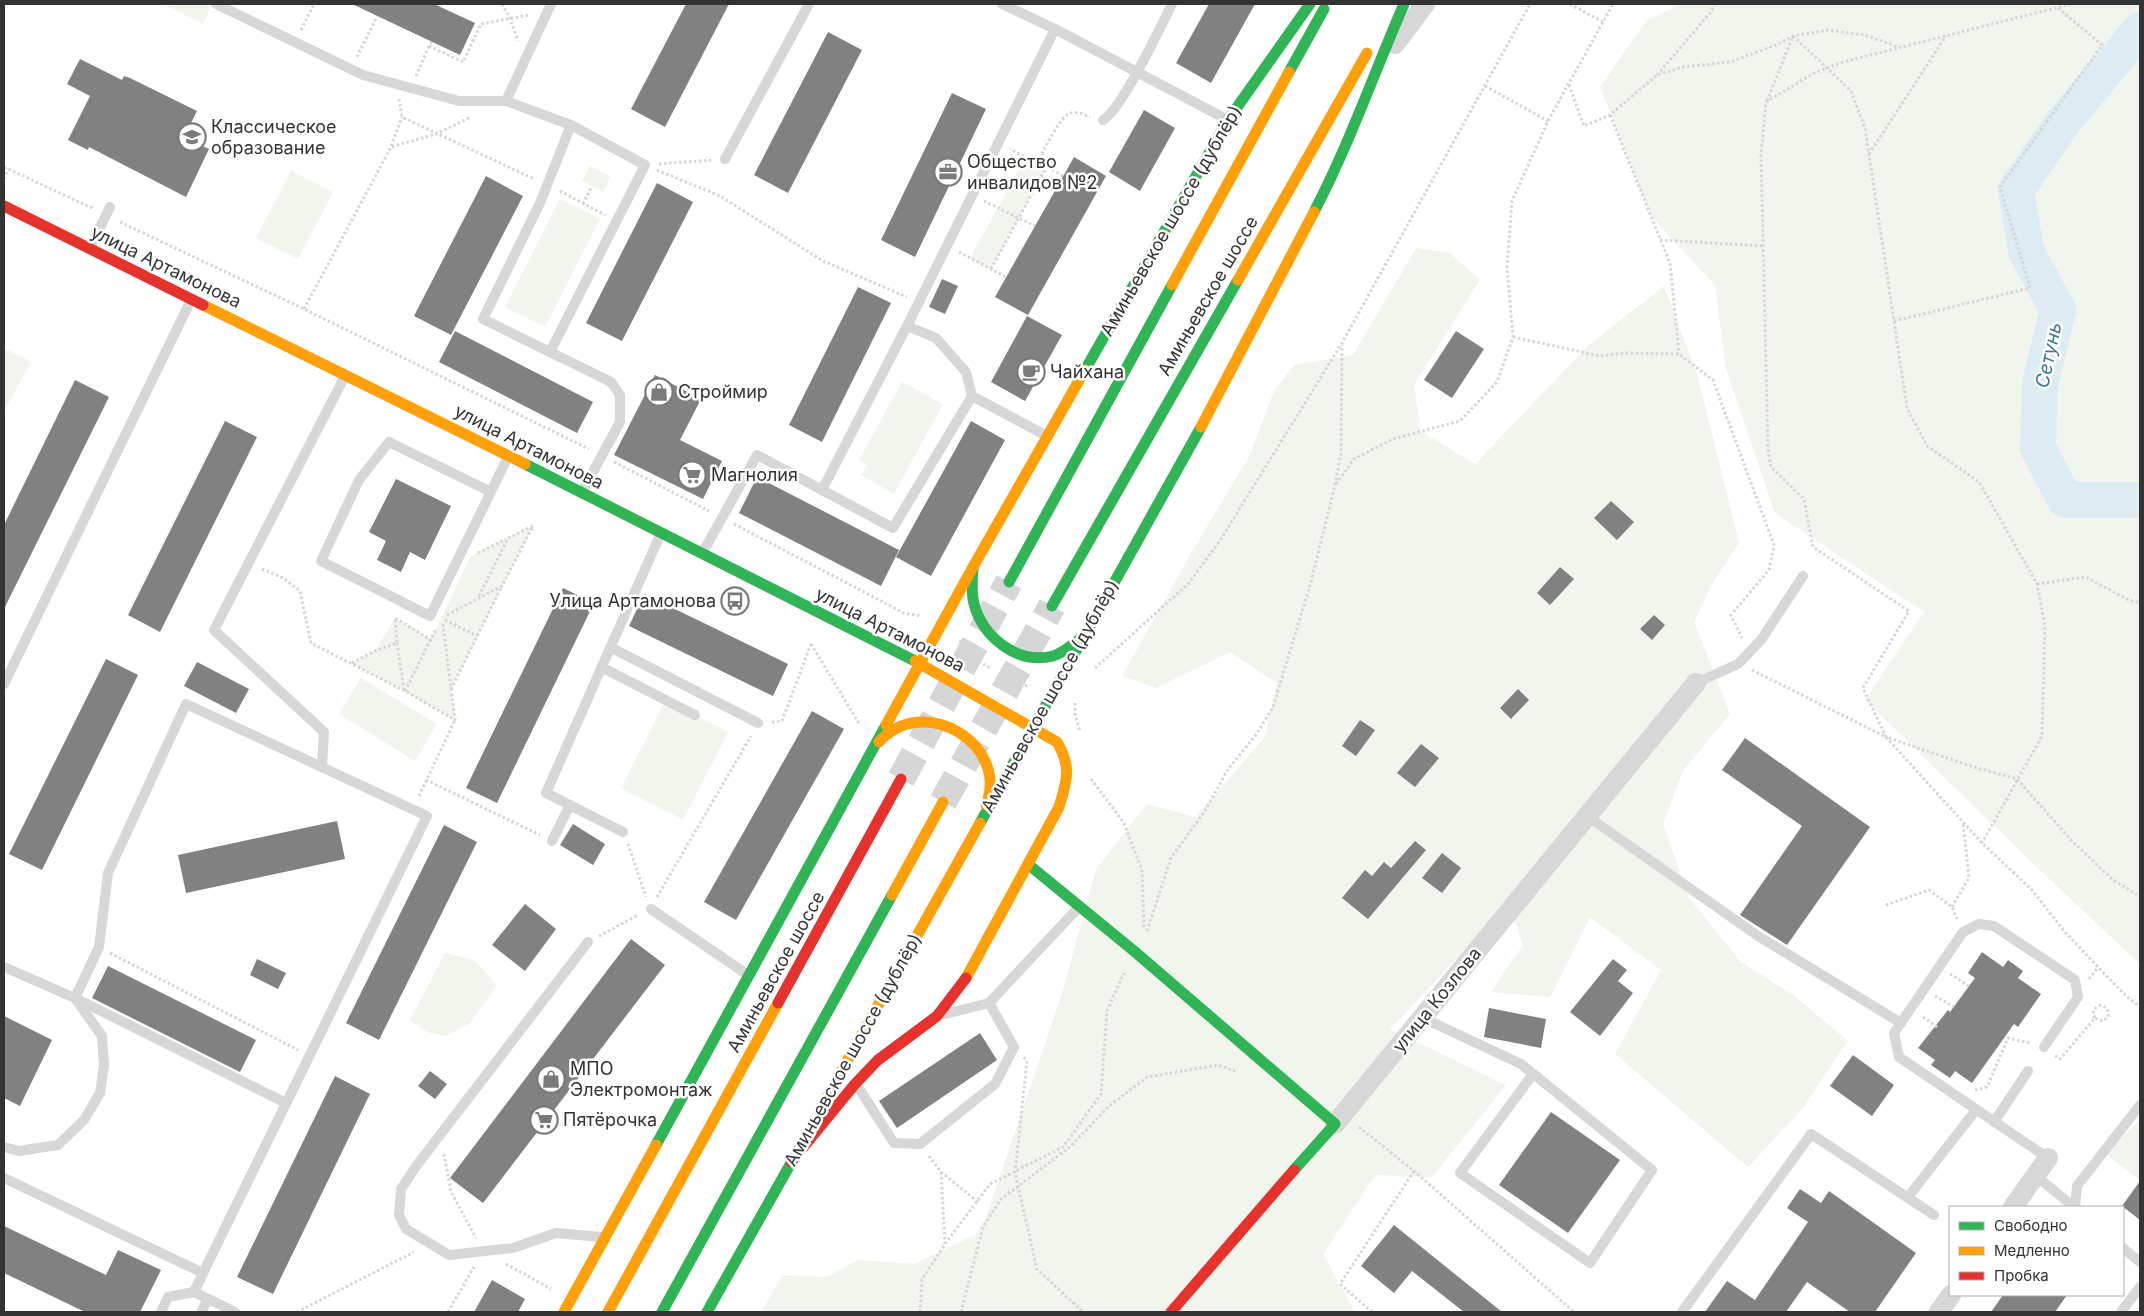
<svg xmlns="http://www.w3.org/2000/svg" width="2144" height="1316" font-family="Inter,sans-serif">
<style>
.green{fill:#f1f5ed}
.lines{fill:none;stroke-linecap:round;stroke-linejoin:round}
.river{stroke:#ddebf3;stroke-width:36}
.building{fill:#818181}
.secondary-tunnel{stroke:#d6d6d6;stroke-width:28;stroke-dasharray:28 14;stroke-linecap:butt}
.path{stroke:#d6d6d6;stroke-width:3;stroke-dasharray:2.5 2.5;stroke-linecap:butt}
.lane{stroke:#d7d7d7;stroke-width:10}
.street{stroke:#d7d7d7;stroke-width:20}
.fast{stroke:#30b455;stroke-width:11}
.slow{stroke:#ff9f0a;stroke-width:11}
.jam{stroke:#e5322d;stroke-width:11}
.labels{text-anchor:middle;stroke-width:5;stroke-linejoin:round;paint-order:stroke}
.poi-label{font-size:18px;fill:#333;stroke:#fff;text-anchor:start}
.street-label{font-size:18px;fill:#333;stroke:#fff}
.water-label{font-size:19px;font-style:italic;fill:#3f7597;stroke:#fff}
</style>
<rect width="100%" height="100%" fill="#fff"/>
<g class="green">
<polygon points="163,4 204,4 211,7 203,24"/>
<polygon points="1682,4 2140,4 2140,964 2046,876 1865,700 1924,612 1775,513 1726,369 1715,285 1651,216 1600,87 1647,20"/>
<polygon points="1026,157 1046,168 991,269 970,258"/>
<polygon points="590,166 611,177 603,192 582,181"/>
<polygon points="291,171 333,192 298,259 256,238"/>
<polygon points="560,199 600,219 545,327 505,307"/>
<polygon points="1416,248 1450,253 1480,280 1414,385 1421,431 1475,464 1589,345 1664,286 1698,377 1739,543 1712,584 1694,622 1730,714 1683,771 1663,824 1689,898 1741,962 1793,995 1848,1041 1804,1107 1748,1167 1615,1054 1661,970 1590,917 1550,997 1491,992 1523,945 1509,904 1390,1029 1506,1085 1432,1177 1375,1175 1323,1254 1355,1312 761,1312 783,1275 827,1277 857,1260 914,1264 975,1235 985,1220 1062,994 1096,869 1147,804 1195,817 1265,737 1277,683 1230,652 1156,688 1122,676 1190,555 1250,455 1274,391 1294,365 1353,355"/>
<polygon points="4,348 31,362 4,412"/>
<polygon points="902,382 943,404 894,494 861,475 867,465 859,460"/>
<polygon points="533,526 451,689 455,720 405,691 352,664 375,651 395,618 431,639 471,556"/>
<polygon points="361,678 437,724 415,761 339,714"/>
<polygon points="666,700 728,732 683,820 621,788"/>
<polygon points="445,953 474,960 497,985 470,1023 446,1036 427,1032 410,1020"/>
<polygon points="2140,1120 2140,1178 2138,1179 2104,1152"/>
</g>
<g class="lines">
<polyline class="river" points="2140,30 2064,121 2016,190 2026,251 2058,310 2040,383 2038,448 2065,500 2140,500"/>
</g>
<g class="building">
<polygon points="352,4 434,4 475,23 460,55"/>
<polygon points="686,4 729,4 665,127 631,109"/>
<polygon points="1209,4 1255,4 1211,83 1176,63"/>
<polygon points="828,32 862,50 788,193 754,175"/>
<polygon points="80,59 122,80 124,76 130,78 197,111 184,137 209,149 186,197 89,147 88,150 68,140 90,96 67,84"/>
<polygon points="952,93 986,109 915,257 881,240"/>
<polygon points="1144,110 1175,128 1140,191 1109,172"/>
<polygon points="1074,157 1106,176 1028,315 995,297"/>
<polygon points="486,176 523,196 451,335 414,316"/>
<polygon points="657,183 693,202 622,341 586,323"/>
<polygon points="942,279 958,286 945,314 929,307"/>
<polygon points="858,287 891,303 822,442 789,425"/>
<polygon points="1027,316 1062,335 1025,401 991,382"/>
<polygon points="455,331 593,402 577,433 439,362"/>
<polygon points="1456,331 1484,349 1452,398 1424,380"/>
<polygon points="655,375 701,399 680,440 722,461 703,499 614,455"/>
<polygon points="75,380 109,397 4,609 4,525"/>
<polygon points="225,421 257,437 160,632 128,615"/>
<polygon points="971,421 1005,440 931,576 896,557"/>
<polygon points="757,477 899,550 881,586 739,513"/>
<polygon points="396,479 451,506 425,560 410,552 401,572 377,560 386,541 369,532"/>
<polygon points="1611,501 1634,522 1617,540 1594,518"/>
<polygon points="1560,567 1574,579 1550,605 1537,593"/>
<polygon points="563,588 594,603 497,803 466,788"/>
<polygon points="644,594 788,664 773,696 629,626"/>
<polygon points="1654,615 1665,625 1652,640 1640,629"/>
<polygon points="106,659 138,675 42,870 9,854"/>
<polygon points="197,662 249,689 236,713 184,686"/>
<polygon points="1518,689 1529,700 1511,719 1500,708"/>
<polygon points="812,711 844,729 736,920 704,902"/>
<polygon points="1360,720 1375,730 1356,756 1342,746"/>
<polygon points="1745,738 1870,827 1787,945 1740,915 1802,826 1722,770"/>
<polygon points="1421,744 1439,758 1415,787 1397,773"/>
<polygon points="337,821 345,859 186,893 178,855"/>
<polygon points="573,824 605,844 593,865 560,845"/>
<polygon points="444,825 477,842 379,1040 346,1023"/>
<polygon points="1415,841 1426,850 1368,919 1342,898 1365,870 1372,876 1384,862 1391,868"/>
<polygon points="1442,853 1461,868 1442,893 1422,878"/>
<polygon points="525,904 556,929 525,971 492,945"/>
<polygon points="631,939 665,965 483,1203 450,1178"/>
<polygon points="1982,952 2003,967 2008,960 2023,971 2018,978 2041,994 2018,1027 2014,1024 1972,1083 1955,1071 1950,1078 1931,1065 1935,1060 1918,1048 1948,1010 1950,1012 1975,978 1968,973"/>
<polygon points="257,959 286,973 278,989 250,975"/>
<polygon points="1613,959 1627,970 1618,981 1633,993 1600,1036 1570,1012"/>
<polygon points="108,966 256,1040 240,1072 92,998"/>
<polygon points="1489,1008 1546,1019 1541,1048 1484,1037"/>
<polygon points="4,1016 52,1040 20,1106 4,1098"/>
<polygon points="980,1033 997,1060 897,1128 879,1101"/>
<polygon points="1853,1055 1894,1085 1872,1116 1830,1086"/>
<polygon points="430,1071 447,1084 435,1099 418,1086"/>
<polygon points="335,1076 370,1094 273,1294 237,1277"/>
<polygon points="1551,1112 1620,1160 1568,1233 1499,1185"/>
<polygon points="2140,1181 2140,1220 2122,1206"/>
<polygon points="1800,1189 1821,1203 1829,1191 1916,1253 1875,1312 1850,1312 1807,1282 1786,1312 1705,1312 1727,1281 1755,1300 1808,1222 1787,1208"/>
<polygon points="1394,1225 1502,1312 1464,1312 1412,1271 1394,1293 1361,1266"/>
<polygon points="4,1226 106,1275 118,1250 161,1270 140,1312 85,1312 4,1273"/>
<polygon points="492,1280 525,1299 518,1312 474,1312"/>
<polygon points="2003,1295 2067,1295 2055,1312 1991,1312"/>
</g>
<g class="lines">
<g class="secondary-tunnel">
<polyline points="901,779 1009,582"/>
<polyline points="943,802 1052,606"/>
</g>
<g class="path">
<polyline points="502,4 510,18 518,41"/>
<polyline points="1570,4 1603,22"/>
<polyline points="2071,4 1843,62 1814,73 1766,102 1761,155 1768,449 1771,467 1804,499 1813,547 1909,611 1863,688 1886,737 1974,767 2017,779 2072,841 2113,880 2140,896"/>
<polyline points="301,30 314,4"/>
<polyline points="1793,36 1851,91 1865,128 1907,408 1927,446 1979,482 2037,584 2045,626 2042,736 1982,843"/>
<polyline points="432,42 429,46 463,62 481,24 529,15"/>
<polyline points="357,57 377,16"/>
<polyline points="1657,75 1710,13 1715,4"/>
<polyline points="416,76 429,46"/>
<polyline points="1569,85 1584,126 1610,115 1657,75 1683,67 1730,62 1776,45 1793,36 1828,30 1864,35 1899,47"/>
<polyline points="1485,86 1548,121"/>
<polyline points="399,99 402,117 534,179"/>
<polyline points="1767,101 1793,36"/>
<polyline points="1610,115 1670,263 1679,354"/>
<polyline points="391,146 402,117"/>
<polyline points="1869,154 1946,36"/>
<polyline points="659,164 712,160"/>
<polyline points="4,167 94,209"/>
<polyline points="657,170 720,196 823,261 907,297"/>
<path d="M1063,176L1042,163L1040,161L1041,155C1047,145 1060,116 1071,113C1077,111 1084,115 1090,117"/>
<polyline points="4,179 8,169"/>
<polyline points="560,191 605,215"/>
<polyline points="984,201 1035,226"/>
<polyline points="583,204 592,186"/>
<polyline points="120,222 304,309 589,449"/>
<polyline points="1660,240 1763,246"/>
<polyline points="959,252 1006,277"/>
<polyline points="991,269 1046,168 1010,149"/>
<polyline points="304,309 391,147 436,134 471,117"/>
<polyline points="1894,321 2030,288 2000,187 2102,45 2057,7"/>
<polyline points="1513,337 1600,356 1623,353 1679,354 1713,380 1774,545 1769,570 1731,615 1742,638"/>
<polyline points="614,462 709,511"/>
<polyline points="1336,484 1354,459 1393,439 1460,421 1497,382 1513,337 1507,268 1512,201 1548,121 1613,4"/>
<polyline points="734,524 904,613 921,616"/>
<polyline points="478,553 506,539"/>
<polyline points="262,569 283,578 300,591 311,643 405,691 455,720 451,689"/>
<polyline points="2037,584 2085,577 2129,600 2140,603"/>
<polyline points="447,615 502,586 533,526 508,538 478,598"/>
<polyline points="445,620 477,636"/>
<polyline points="443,624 451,689 502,586"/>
<polyline points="960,640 966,654 990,668"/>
<polyline points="397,643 404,689"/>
<polyline points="811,644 860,725"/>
<polyline points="352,663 375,651 397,643 395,618 431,640"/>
<polyline points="1095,668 1189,583 1221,539 1342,343 1530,4"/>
<polyline points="1752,670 1886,737 1982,843 2032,890 2064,931 2098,967 2123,993 2140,1007"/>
<polyline points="1007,677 1024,686 1030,685"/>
<polyline points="405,691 436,629"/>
<polyline points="1075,703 1075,715 1080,731"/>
<polyline points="782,721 811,644"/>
<polyline points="772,722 782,721"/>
<polyline points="1091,779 1124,823 1142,870 1144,928"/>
<polyline points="426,780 540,835"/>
<polyline points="419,796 455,720"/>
<polyline points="628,844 646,897"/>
<polyline points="657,897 751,736"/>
<polyline points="1886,905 1929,890 1952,907 1957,919"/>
<polyline points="1952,907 1969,878 1963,822"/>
<polyline points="1147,931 1171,858 1205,811 1228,769 1256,735 1273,707 1311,582 1335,485 1341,453 1342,345"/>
<polyline points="599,936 638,915"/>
<polyline points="110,953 298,1050"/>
<polyline points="1950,974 1969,986"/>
<polyline points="2089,979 2098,967"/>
<polyline points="1935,996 1954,1007"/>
<polyline points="1923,1017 1937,1027"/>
<path d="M2055,1056L2060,1059L2095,1018L2093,1015L2094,1009L2101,1005C2107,1008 2109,1010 2108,1017L2103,1021L2095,1018"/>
<polyline points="1024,1057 1027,1061 1015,1173 1037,1269 1083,1312"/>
<polyline points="1975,1090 1987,1087 2008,1038 2030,1043"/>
<polyline points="1359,1127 1414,1171 1574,1312"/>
<polyline points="444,1154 451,1192 476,1238"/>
<polyline points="929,1156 941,1172 978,1202"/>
<polyline points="941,1172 945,1244"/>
<polyline points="506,1264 551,1289"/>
<polyline points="297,1312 414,1252"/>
<polyline points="448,1312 474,1267"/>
<polyline points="920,1312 922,1280 945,1244 990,1184 1063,1147 1101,1094 1107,1011 1124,973"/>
<polyline points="961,1312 983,1227 1000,1200 1071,1146 1108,1107 1147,1077 1218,1065 1237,1072"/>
<polyline points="1372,1312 1340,1284 1414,1171"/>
</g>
<g class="lane">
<polyline points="216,4 363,75 459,101 506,101 571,125 645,165 550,352 611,382 620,395 620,422 582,492"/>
<polyline points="1002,4 1055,29"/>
<polyline points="506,101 551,4"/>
<path d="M1103,120C1121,111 1161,26 1172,4"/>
<polyline points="725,159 809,4"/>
<polyline points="90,248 110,207"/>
<polyline points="907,326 936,338 966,372 972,396 1047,436"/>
<polyline points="550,352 483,319 540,203 571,125"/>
<polyline points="822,490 893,528 972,396"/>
<polyline points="491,492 389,442 359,480 321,561 430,616 508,457"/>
<polyline points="703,552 757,455 822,490 907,326 1055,29 1228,120"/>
<polyline points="610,647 758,723"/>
<polyline points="601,667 695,715"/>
<polyline points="1696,683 1738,664 1761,640 1803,576"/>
<polyline points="4,684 191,300"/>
<polyline points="322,767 324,732 214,630 345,376"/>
<polyline points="1587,816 1758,936 1901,1023"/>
<polyline points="623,832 546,793 661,533"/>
<polyline points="552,841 570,805"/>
<polyline points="651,909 748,975"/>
<polyline points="588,942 417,1165 401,1189 399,1215 406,1229 449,1255 513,1248 556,1233 602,1237"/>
<polyline points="4,967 75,998 102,1036 104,1065 100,1093 84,1120 58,1145 19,1151 4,1147"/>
<polyline points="945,1014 989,1003 1078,908"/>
<polyline points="1423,1018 1521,1064 1652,1170 1590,1263 1460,1173 1533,1074"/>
<polyline points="2044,1047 2078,997 2075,980 1994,926 1979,924 1963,932 1894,1033 1899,1057 2048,1158"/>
<polyline points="856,1084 894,1143 920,1144 995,1084 1014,1047 989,1003"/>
<polyline points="1994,1122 2028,1071"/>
<polyline points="2035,1175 2074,1207"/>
<polyline points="4,1178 203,1273"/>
<polyline points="1908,1197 1976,1110"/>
<polyline points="2075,1207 2077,1186 2140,1105"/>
<polyline points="2123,1248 2140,1262"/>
<polyline points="194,1292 235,1312"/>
<polyline points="161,1312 168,1297 194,1292 203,1273 427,816 186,704 108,873 99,947 75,998 286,1103"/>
<polyline points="201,1312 208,1299"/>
<polyline points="1682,1312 1811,1134 1934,1215"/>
<polyline points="2121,1312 2140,1287"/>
</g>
<g class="street">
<polyline points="1395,44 1425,4"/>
<polyline points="1335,1124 1696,683"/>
<polyline points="2013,1207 2048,1158"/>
<polyline points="1939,1312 1951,1295"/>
</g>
<g class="fast">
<polyline points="1289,72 1324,9"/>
<path d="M1314,212C1349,145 1374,73 1404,4"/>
<polyline points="1085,370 1228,120 1310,4"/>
<polyline points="525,464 915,661"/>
<path d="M973,569C972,580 971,592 974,604C983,637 1017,665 1053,656C1064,653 1073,644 1082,637"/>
<polyline points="1009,582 1172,285"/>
<polyline points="1052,606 1238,280"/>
<polyline points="980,823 1201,427"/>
<polyline points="1029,865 1134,951 1335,1124 1294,1170"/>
<polyline points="656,1145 886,725"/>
<polyline points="662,1312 892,895"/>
<polyline points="707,1312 800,1147"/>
</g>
<g class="slow">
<polyline points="1238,280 1367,53"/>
<polyline points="1172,285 1289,72"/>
<polyline points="203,305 525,464"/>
<polyline points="1201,427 1314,212"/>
<path d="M915,661L1057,742C1072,768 1067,780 1059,807L966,978"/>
<polyline points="886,725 973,567 1085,370"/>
<path d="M879,742C923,692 1010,744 986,805"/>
<polyline points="892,895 943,802"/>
<polyline points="824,1102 980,823"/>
<polyline points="564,1312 656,1145"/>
<polyline points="608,1312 778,1003"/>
</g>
<g class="jam">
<polyline points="4,206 203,305"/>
<polyline points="778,1003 901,779"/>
<polyline points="791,1162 855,1084 878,1060 937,1016 966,978"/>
<polyline points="1171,1312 1294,1170"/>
</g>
</g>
<defs>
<g id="school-ring" transform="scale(1.4375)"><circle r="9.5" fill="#fff" stroke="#7a7a7a" stroke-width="1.5"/><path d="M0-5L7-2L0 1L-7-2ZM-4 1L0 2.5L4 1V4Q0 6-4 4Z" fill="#7a7a7a"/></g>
<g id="office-ring" transform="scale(1.4375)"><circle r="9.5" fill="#fff" stroke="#7a7a7a" stroke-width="1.5"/><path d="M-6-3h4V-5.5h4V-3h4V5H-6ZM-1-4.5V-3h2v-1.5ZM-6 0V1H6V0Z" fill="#7a7a7a"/></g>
<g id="cafe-ring" transform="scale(1.4375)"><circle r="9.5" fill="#fff" stroke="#7a7a7a" stroke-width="1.5"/><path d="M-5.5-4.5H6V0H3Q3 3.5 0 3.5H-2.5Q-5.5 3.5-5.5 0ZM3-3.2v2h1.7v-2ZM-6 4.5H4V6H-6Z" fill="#7a7a7a"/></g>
<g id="shop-ring" transform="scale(1.4375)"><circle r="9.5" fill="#fff" stroke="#7a7a7a" stroke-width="1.5"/><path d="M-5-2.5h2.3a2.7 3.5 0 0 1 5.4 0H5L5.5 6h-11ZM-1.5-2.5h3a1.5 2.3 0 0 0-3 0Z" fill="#7a7a7a"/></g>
<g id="supermarket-ring" transform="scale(1.4375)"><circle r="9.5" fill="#fff" stroke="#7a7a7a" stroke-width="1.5"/><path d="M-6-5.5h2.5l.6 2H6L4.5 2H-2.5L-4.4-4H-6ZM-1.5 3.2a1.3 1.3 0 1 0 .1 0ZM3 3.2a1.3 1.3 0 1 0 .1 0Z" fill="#7a7a7a"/></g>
<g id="bus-ring" transform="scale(1.4375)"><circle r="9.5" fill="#fff" stroke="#7a7a7a" stroke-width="1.5"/><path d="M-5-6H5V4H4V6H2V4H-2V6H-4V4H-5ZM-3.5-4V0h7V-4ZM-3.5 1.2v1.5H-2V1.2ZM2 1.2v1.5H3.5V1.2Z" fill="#7a7a7a"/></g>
</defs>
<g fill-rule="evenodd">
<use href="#school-ring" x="192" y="137"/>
<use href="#office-ring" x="948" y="172"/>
<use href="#cafe-ring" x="1031" y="372"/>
<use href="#shop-ring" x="659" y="392"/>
<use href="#supermarket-ring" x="692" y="475"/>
<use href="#bus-ring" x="735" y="601"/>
<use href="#shop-ring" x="551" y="1079"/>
<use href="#supermarket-ring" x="544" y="1120"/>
</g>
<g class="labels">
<g class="poi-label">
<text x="211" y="133">Классическое<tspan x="211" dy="21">образование</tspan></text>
<text x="967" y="168">Общество<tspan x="967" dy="21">инвалидов №2</tspan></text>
<text x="1050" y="378">Чайхана</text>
<text x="678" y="398">Строймир</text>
<text x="711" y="481">Магнолия</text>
<text x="716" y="607" text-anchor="end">Улица Артамонова</text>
<text x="570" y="1075">МПО<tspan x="570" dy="21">Электромонтаж</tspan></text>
<text x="563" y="1126">Пятёрочка</text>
</g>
<g class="street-label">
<text transform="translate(1171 221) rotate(-60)" y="6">Аминьевское шоссе (дублёр)</text>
<text transform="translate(166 267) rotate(26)" y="6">улица Артамонова</text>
<text transform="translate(1208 296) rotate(-60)" y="6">Аминьевское шоссе</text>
<text transform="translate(529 447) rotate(27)" y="6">улица Артамонова</text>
<text transform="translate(890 630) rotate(27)" y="6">улица Артамонова</text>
<text transform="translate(1050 696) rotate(-61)" y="6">Аминьевское шоссе (дублёр)</text>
<text transform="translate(776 972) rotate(-61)" y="6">Аминьевское шоссе</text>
<text transform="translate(1437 1000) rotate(-51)" y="6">улица Козлова</text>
<text transform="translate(853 1050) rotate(-61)" y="6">Аминьевское шоссе (дублёр)</text>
</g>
<g class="water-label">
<text transform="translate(2048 355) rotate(-78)" y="7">Сетунь</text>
</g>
</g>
<rect width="2144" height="1316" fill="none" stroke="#333333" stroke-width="10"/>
<rect x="1949" y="1206" width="175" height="90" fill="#ffffff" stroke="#adadad"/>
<rect x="1959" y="1222" width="25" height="8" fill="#30b455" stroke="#adadad"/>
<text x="1994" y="1231" font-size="15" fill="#333333">Свободно</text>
<rect x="1959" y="1247" width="25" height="8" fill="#ff9f0a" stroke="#adadad"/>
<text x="1994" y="1256" font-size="15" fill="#333333">Медленно</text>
<rect x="1959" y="1272" width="25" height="8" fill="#e5322d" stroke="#adadad"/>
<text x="1994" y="1281" font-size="15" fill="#333333">Пробка</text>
</svg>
